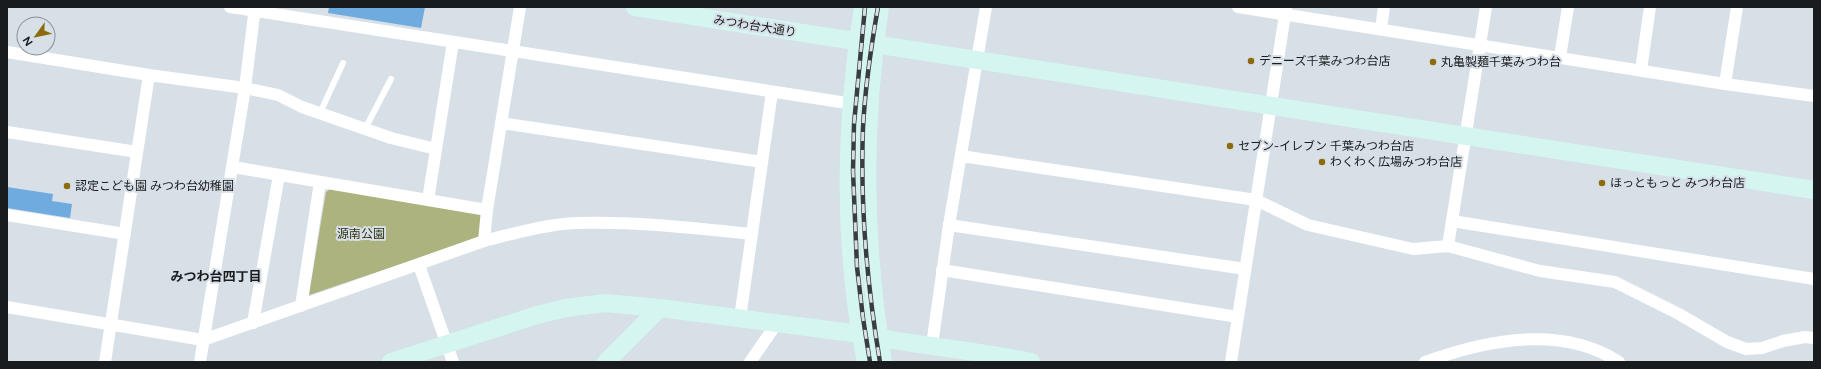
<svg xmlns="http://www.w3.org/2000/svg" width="1821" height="369" font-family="Figtree,'Noto Sans JP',sans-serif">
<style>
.green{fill:#acb37e}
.building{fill:#70abdf}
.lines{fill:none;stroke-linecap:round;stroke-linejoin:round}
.lane{stroke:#fff;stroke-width:6}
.street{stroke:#fff;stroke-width:12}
.secondary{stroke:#d5f6f0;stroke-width:18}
.rail-casing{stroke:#393d41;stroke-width:4.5}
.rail{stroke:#d7dfe7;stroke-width:3;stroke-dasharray:9;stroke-linecap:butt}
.poi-dot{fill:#8d6b0d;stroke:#d7dfe7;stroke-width:1.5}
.labels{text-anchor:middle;stroke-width:4;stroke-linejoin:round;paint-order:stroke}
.street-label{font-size:12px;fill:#191c1f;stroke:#d7dfe7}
.poi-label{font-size:12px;fill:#191c1f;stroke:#d7dfe7;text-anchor:start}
.park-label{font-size:12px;fill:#2e3110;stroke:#d7dfe7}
.neighbourhood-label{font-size:13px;font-weight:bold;fill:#191c1f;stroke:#d7dfe7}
</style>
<rect width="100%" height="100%" fill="#d7dfe7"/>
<polygon class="green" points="332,188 479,212 482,217 481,237 309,295 326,192"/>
<g class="building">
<polygon points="329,7 425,7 421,28 328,13"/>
<polygon points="7,187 53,194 52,201 72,204 70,218 7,208"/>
</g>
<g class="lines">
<g class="lane">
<polyline points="320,113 343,63"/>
<polyline points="365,129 391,79"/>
</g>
<g class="street">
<polyline points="230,7 853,104"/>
<polyline points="1238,7 1725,84 1814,96"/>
<polyline points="1381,29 1384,7"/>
<polyline points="7,52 149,75"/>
<polyline points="1560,57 1568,7"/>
<polyline points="1641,70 1650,7"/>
<polyline points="1725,84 1737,7"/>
<polyline points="501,123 762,162"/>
<polyline points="7,132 137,152"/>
<polyline points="961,156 1256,200 1308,225 1413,249 1448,246 1540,271 1615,282 1679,314 1727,342 1746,349 1762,348 1783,341 1805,337 1814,338"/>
<polyline points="233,167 487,210"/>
<polyline points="428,200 453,42"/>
<polyline points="7,215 125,234"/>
<polyline points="1452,221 1814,279"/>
<polyline points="949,225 1245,269"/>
<polyline points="484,241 487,210 520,7"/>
<polyline points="1448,246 1486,7"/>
<polyline points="419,265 453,362"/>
<polyline points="942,270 1238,317"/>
<polyline points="301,306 320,182"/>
<path d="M7,307L203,340L484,241C512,234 547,224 576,223C635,221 694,228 752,234"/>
<polyline points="740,318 772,92"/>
<polyline points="253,323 279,175"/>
<polyline points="932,345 949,225 986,7"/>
<polyline points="105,362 149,75 245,88 278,95 302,107 391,138 436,149"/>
<polyline points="200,362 245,88 255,7"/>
<polyline points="750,362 777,323"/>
<polyline points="1231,362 1286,8"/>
<path d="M1425,362C1485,340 1561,324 1619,362"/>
</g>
<g class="secondary">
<polyline points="635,7 1814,190"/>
<path d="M863,7C845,123 842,246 866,362"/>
<path d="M880,7C862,129 863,240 883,362"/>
<path d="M391,362L537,315L566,308L605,303L660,308L860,334C917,346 975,350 1031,362"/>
<polyline points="606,362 660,308"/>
</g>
<g class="rail-casing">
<g id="rail">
<polyline points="865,7 854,124 853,171 857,267 863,318 870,362"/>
<path d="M878,7C871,47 865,88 863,128C860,207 867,285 880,362"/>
</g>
</g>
<use href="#rail" class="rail"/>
</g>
<g class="poi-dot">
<circle cx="1251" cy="61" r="4"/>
<circle cx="1433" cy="62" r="4"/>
<circle cx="1230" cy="146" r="4"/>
<circle cx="1322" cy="162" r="4"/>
<circle cx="1602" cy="183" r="4"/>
<circle cx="67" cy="186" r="4"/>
</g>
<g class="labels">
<g class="street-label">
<text transform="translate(755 26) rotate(9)" y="4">みつわ台大通り</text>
</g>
<g class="poi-label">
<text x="1259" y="65">デニーズ千葉みつわ台店</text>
<text x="1441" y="66">丸亀製麺千葉みつわ台</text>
<text x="1238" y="150">セブン-イレブン 千葉みつわ台店</text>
<text x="1330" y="166">わくわく広場みつわ台店</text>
<text x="1610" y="187">ほっともっと みつわ台店</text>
<text x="75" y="190">認定こども園 みつわ台幼稚園</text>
</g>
<g class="park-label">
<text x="361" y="238">源南公園</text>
</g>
<g class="neighbourhood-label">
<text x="216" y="281">みつわ台四丁目</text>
</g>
</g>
<rect width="1821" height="369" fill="none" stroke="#191c1f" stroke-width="16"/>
<g transform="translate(36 36) rotate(237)"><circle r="19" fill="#d7dfe7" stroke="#8b9197"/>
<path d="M0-3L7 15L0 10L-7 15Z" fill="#8d6b0d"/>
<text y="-6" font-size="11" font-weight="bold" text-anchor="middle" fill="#191c1f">N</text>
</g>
</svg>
